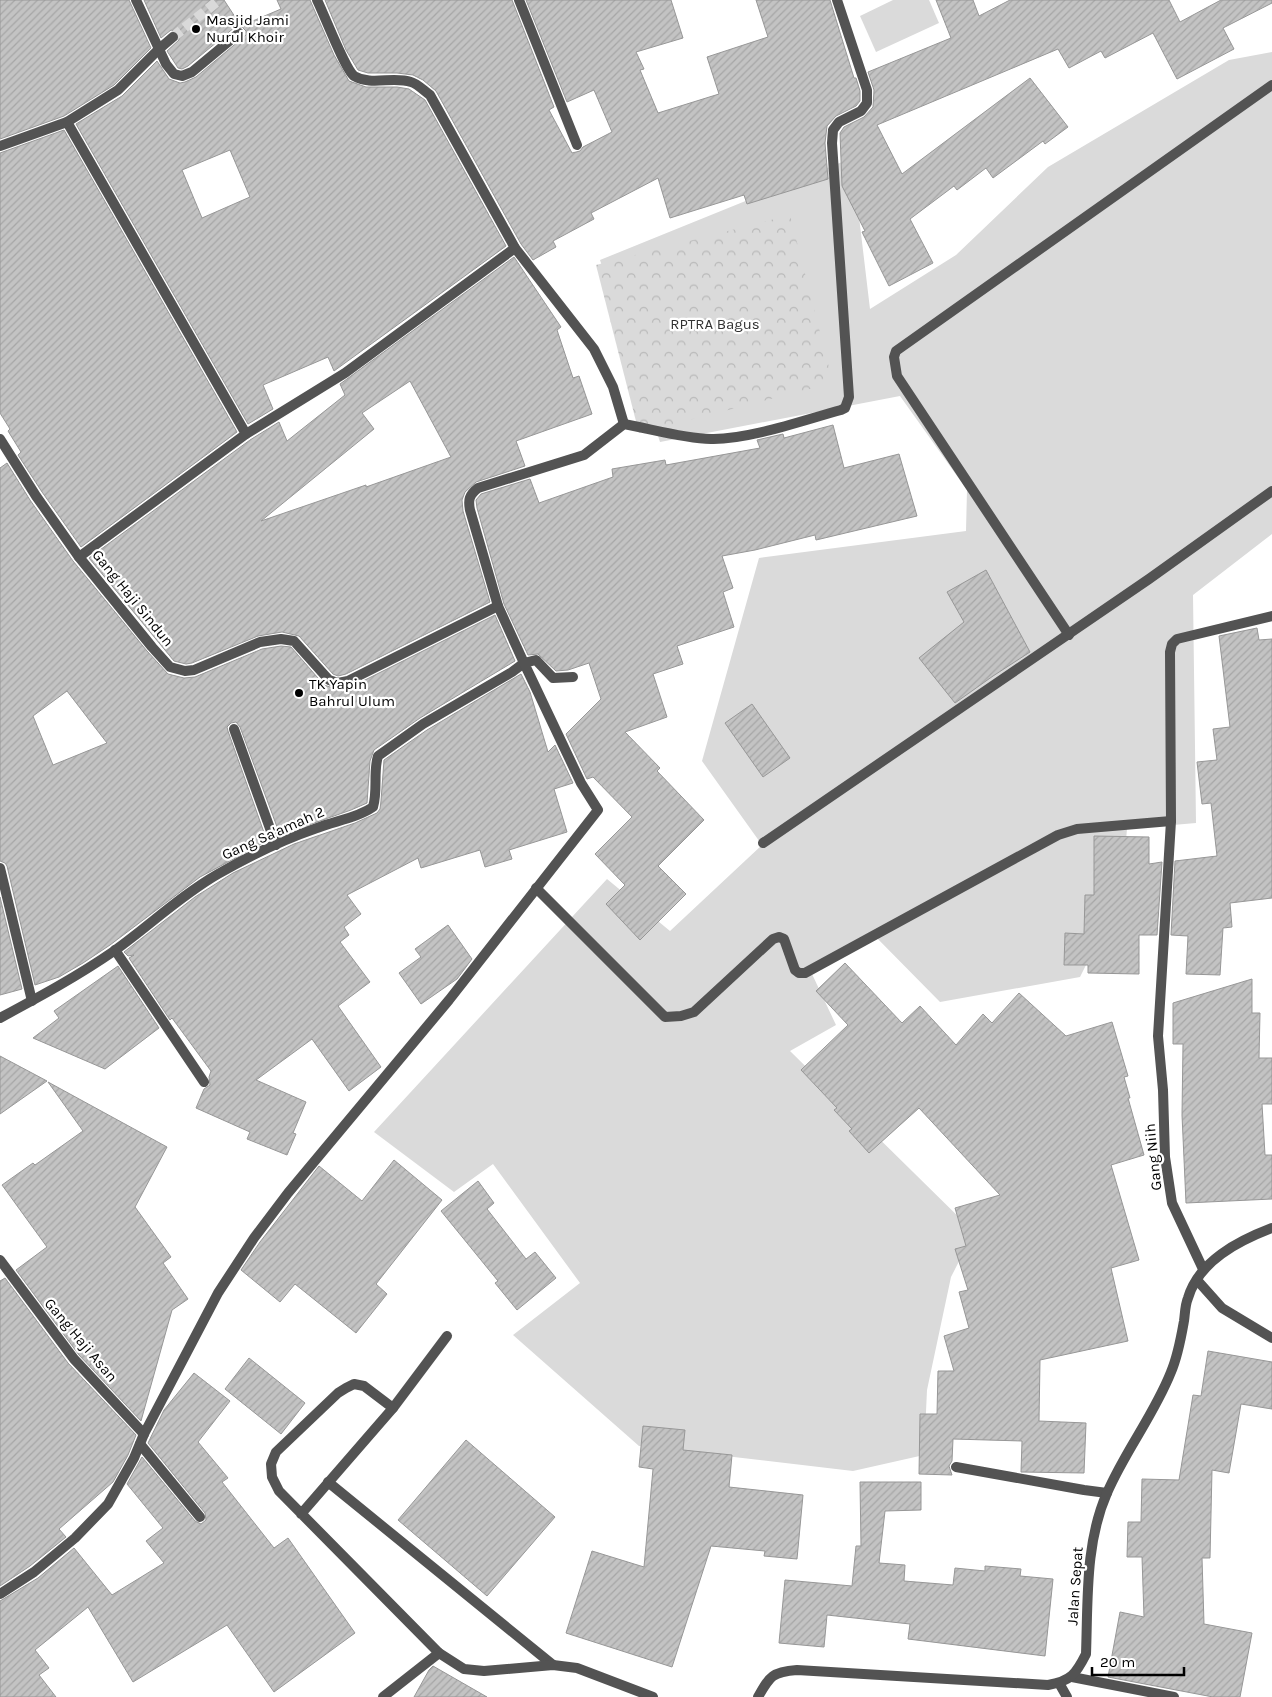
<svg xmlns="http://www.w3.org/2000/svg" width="1272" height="1697" font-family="Karla,sans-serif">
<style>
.green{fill:#dadada}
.park{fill:url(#park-crowns)}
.building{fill:url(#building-hatch);stroke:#979797;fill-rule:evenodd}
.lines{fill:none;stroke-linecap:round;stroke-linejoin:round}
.minor-tunnel{stroke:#d9d9d9;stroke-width:10;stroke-dasharray:10 5;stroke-linecap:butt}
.service{stroke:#535353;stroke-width:10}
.minor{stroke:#535353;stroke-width:10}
.tertiary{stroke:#535353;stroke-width:10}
.poi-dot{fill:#000;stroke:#fff;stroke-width:2}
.labels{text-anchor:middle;stroke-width:4.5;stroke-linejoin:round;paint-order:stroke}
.poi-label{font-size:15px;fill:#000;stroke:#fff;text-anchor:start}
.park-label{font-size:15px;fill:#313131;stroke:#fff}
.street-label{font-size:15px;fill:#000;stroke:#fff}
</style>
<defs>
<pattern id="park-crowns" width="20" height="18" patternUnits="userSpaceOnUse" patternTransform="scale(1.25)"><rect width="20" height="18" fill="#dadada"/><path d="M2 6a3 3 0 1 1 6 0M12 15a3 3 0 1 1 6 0" fill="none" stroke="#b9b9b9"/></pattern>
<pattern id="building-hatch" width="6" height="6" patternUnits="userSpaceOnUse" patternTransform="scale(1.25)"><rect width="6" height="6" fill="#c3c3c3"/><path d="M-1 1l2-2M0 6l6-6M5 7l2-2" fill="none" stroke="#a6a6a6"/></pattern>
</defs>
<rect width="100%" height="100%" fill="#fff"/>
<g class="green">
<polygon points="893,0 929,0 939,23 876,52 860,16"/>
<polygon points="1272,52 1272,534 1193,595 1196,823 1127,829 1121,895 1080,977 940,1002 871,932 812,974 836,1025 790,1051 974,1232 951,1277 927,1390 924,1455 853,1471 639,1446 513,1335 580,1283 493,1164 454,1192 374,1132 607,879 670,931 762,845 702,761 759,558 966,531 967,490 900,396 660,442 600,260 852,158 870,309 956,255 1048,167 1229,60"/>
</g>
<polygon class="park" points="790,215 833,383 639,433 596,265"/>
<g class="building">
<polygon points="0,0 129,0 151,48 114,85 64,116 0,139"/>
<path d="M144,0H224L241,26L281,9L277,0H310L334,55L349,81L366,87H397L409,89L425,100L506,246L334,371L328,357L263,385L273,409L248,424L76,124L122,96L157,61L169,79L180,83L185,82L196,77L246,35V31L242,27H235L188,66L182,69L178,68L167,51L179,40L178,33L171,30L161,38ZM230,150L250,197L202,218L182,170Z"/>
<polygon points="325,0 512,0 554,107 549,110 572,153 580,151 583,147 612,132 594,90 567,102 526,0 671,0 683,38 636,52 644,69 640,70 658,113 719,94 707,57 768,37 756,0 830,0 854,78 856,78 860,91 860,101 856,106 836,116 827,126 825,143 828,179 747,204 744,195 670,218 658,178 591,213 594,219 553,241 556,247 533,260 521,244 436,91 423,80 413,75 397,73 368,73 358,70 346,50"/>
<polygon points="936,0 973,0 979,16 1010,0 1169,0 1180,22 1221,0 1272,0 1272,3 1223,28 1234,49 1177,79 1153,33 1105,58 1101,51 1069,68 1058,49 877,125 902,174 1030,78 1068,127 1045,144 1043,141 993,178 986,168 957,190 954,186 910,219 933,263 889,286 862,232 865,231 842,186 840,133 844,127 864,117 873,107 874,90 868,72 951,38"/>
<polygon points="64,130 237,432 81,547 42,492 18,455 21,452 8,431 10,429 0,413 0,153"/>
<path d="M514,257L561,327L557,330L573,378L579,376L592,414L516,441L525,466L476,482L465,492L462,500L463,511L490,602L346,674L338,676L333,674L299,636L282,632L258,636L192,663L186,664L174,661L89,558L250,440L279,422L287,441L345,395L340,384ZM410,381L451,457L366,487V485L261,521L374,429L362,413Z"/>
<polygon points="833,425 844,468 899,454 917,516 816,540 815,535 755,550 722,556 733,588 723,592 734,627 677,646 683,664 653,674 667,717 625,732 660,768 657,771 704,820 658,866 686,894 640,940 606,904 625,885 595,854 632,817 593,777 587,779 566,734 601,699 589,663 568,670 556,671 538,654 528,655 504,604 477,508 476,500 481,494 530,479 539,503 613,477 612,469 665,460 666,465 760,448 757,440 783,434 784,438"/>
<path d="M7,463L30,500L73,561L147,651L168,674L184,678L195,677L262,649L281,646L291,647L324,685L339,690L351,687L495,615L515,661L420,718L374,750L370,761L367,803L351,810L280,835L240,727L236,722L231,723L227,727L228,731L267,841L200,877L110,945L83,963L59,977L35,985L7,866L5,863L0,861V468ZM67,691L107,743L53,765L33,716Z"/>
<polygon points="986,570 1030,652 993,676 955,703 919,658 964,622 947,592"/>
<polygon points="1257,628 1259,640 1272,639 1272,898 1230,903 1232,927 1223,928 1220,975 1186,974 1188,936 1171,935 1175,861 1217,856 1211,803 1202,804 1197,762 1217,760 1213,729 1230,727 1219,636"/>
<polygon points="521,674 530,692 548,752 555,745 573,783 554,789 567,832 509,850 512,859 485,867 480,850 421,868 418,858 347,895 361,914 344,927 349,935 340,942 370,982 338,1006 381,1067 349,1091 312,1039 256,1080 306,1102 293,1133 296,1134 287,1155 247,1139 250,1132 196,1108 204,1089 210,1085 209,1077 211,1071 172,1018 170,1020 129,958 134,955 128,956 124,952 195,897 233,873 294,844 355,823 377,813 380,809 381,801 384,760 427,730"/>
<polygon points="752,704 790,758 763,777 725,723"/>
<polygon points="1094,836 1149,837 1149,864 1162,862 1157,935 1139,935 1139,974 1088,973 1088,965 1064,965 1065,933 1084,934 1085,895 1094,895"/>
<polygon points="0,897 22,989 0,995"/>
<polygon points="448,925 472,959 457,979 421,1004 399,973 421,957 415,949"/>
<polygon points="845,963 902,1023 920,1006 956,1045 983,1014 992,1023 1019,993 1066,1036 1112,1022 1128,1076 1124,1077 1130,1098 1128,1098 1144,1155 1111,1165 1139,1260 1111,1268 1128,1341 1040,1360 1039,1421 1086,1423 1084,1473 1021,1472 1022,1441 953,1439 952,1461 949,1466 952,1475 919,1474 920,1414 937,1414 938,1371 954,1371 944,1336 969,1328 959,1292 968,1290 955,1249 966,1246 955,1208 1000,1195 919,1108 869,1153 849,1131 852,1129 834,1110 837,1108 801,1070 848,1025 816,991"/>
<polygon points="118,966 159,1028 105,1069 33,1038 59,1018 54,1011"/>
<polygon points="1252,979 1252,1013 1260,1013 1259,1058 1272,1058 1272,1104 1262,1104 1265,1155 1272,1155 1272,1199 1186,1203 1182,1115 1183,1044 1173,1044 1173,1003"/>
<polygon points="0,1056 47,1081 0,1114"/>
<polygon points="48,1082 167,1147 135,1207 171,1257 163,1263 188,1299 172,1310 141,1421 79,1355 16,1270 47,1247 2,1185 33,1163 35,1165 83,1131"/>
<polygon points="394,1160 442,1200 376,1284 387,1294 356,1333 295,1284 280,1302 241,1270 260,1242 319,1166 362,1201"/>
<polygon points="478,1181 494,1203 487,1209 526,1259 535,1252 556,1278 517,1310 495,1283 498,1281 441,1211"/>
<polygon points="5,1278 68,1363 136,1435 128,1455 113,1482 59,1529 66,1537 30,1566 0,1586 0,1281"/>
<polygon points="1208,1351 1272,1362 1272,1409 1241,1404 1229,1473 1212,1470 1210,1558 1202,1558 1204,1624 1252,1633 1240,1697 1213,1697 1108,1677 1120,1612 1144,1617 1142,1557 1127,1557 1128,1522 1141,1522 1142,1479 1179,1480 1193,1395 1201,1396"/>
<polygon points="249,1358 305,1403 281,1434 225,1389"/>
<polygon points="194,1373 230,1401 198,1442 228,1478 222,1482 274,1548 288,1538 355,1633 274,1692 227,1625 133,1682 88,1607 35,1650 49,1668 39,1675 56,1697 0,1697 0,1601 38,1578 74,1548 112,1595 164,1563 146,1541 163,1528 127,1484 142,1457 195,1521 201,1524 206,1520 205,1513 148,1443 164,1410"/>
<polygon points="643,1426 685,1430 683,1450 732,1455 729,1487 803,1495 797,1559 764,1556 765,1551 711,1546 672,1667 566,1633 592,1551 644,1567 653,1469 639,1467"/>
<polygon points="466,1440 555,1517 487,1596 398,1520"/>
<polygon points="860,1482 921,1482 921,1510 885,1511 879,1563 905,1565 904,1581 953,1585 955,1568 985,1571 985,1566 1021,1569 1020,1576 1053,1579 1045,1656 908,1639 910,1624 827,1615 824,1647 779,1643 785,1580 852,1586 856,1546 861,1546"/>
<polygon points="433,1666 487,1697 414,1697 429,1670"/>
</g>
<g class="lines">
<polyline class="minor-tunnel" points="173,37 219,0"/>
<g class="service">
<polyline points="1197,1280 1222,1308 1272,1338"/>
<polyline points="393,1408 447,1336"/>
<polyline points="956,1467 1084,1490 1107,1493"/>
<polyline points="328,1482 553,1665"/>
<polyline points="301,1514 393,1408 364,1386 354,1384 346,1388 338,1393 276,1452 271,1464 272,1477 279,1491 439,1653 464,1669 484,1671 553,1665 577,1668 653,1697"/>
<polyline points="1059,1683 1067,1697"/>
<polyline points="383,1697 439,1653"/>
</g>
<g class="minor">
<polyline points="136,0 166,64 174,74 182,76 192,72 239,33"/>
<path d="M317,0C324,14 345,69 354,76C371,86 393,76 411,82C418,84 424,91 430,95L515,248L594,349L613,387L624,424"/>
<polyline points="519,0 577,145"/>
<polyline points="67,122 246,434"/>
<polyline points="0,146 67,122 118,90 159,49 173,37"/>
<polyline points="0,439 36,496 79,557 152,647 170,667 185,671 194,670 260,642 281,639 294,641 329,680 338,683 348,681 498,606"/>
<polyline points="79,557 246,434 345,373 515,248"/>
<polyline points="1069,635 897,376 894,357 896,351 1272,85"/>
<polyline points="234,729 276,845"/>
<polyline points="763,843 1149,579 1272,491"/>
<polyline points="0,868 32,1001"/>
<polyline points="536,888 665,1017 681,1016 694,1012 773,939 779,937 784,939 795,970 799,973 805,973 1058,835 1077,829 1171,821"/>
<polyline points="115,950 204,1082"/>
<path d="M0,1018C39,997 78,976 114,951C149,926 180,896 218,874C249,856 282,840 317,828C335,821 357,818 373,807C378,790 373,772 378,756L423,724L512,672L524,663L498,606L470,510C468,500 469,495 478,488L584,455L624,424C652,429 682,438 711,439C748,440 804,420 841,410L845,408L849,397L832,143L833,130L839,122L861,111L867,103V90L837,0"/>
<polyline points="0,1260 74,1359 144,1434"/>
<polyline points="1203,1269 1172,1203 1165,1157 1163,1090 1158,1036 1171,821 1170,652 1172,644 1177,639 1272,616"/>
<polyline points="140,1444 200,1517"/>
<polyline points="0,1594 34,1572 75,1538 108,1504 134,1458 144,1434 218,1293 254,1238 288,1193 449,1000 598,810 581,783 524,663 536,660 553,678 573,677"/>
<polyline points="1072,1677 1174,1697"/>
</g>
<path class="tertiary" d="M758,1697C770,1676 772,1672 797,1670L1048,1685C1071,1681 1076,1674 1086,1654C1088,1600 1085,1543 1107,1493C1125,1451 1154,1415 1171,1372C1178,1356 1181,1338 1184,1321C1185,1314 1185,1305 1188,1298C1199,1261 1238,1241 1272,1228"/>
</g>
<g class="poi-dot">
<circle cx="196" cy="29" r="5"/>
<circle cx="299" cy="693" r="5"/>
</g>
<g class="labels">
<g class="poi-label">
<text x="206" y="25">Masjid Jami<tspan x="206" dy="17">Nurul Khoir</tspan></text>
<text x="309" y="689">TK Yapin<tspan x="309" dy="17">Bahrul Ulum</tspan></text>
</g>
<g class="park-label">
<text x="715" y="329">RPTRA Bagus</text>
</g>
<g class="street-label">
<text transform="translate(133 598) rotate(51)" y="5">Gang Haji Sindun</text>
<text transform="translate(273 833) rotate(-24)" y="5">Gang Sa'amah 2</text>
<text transform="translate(1153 1157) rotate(-96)" y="5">Gang Niih</text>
<text transform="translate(81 1340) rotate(50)" y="5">Gang Haji Asan</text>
<text transform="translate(1075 1586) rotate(-86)" y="5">Jalan Sepat</text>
</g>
</g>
<path d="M1092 1667v8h92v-8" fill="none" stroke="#000000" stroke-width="2.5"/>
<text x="1100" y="1667" font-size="15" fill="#000000" stroke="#ffffff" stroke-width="4" paint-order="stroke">20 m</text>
</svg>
